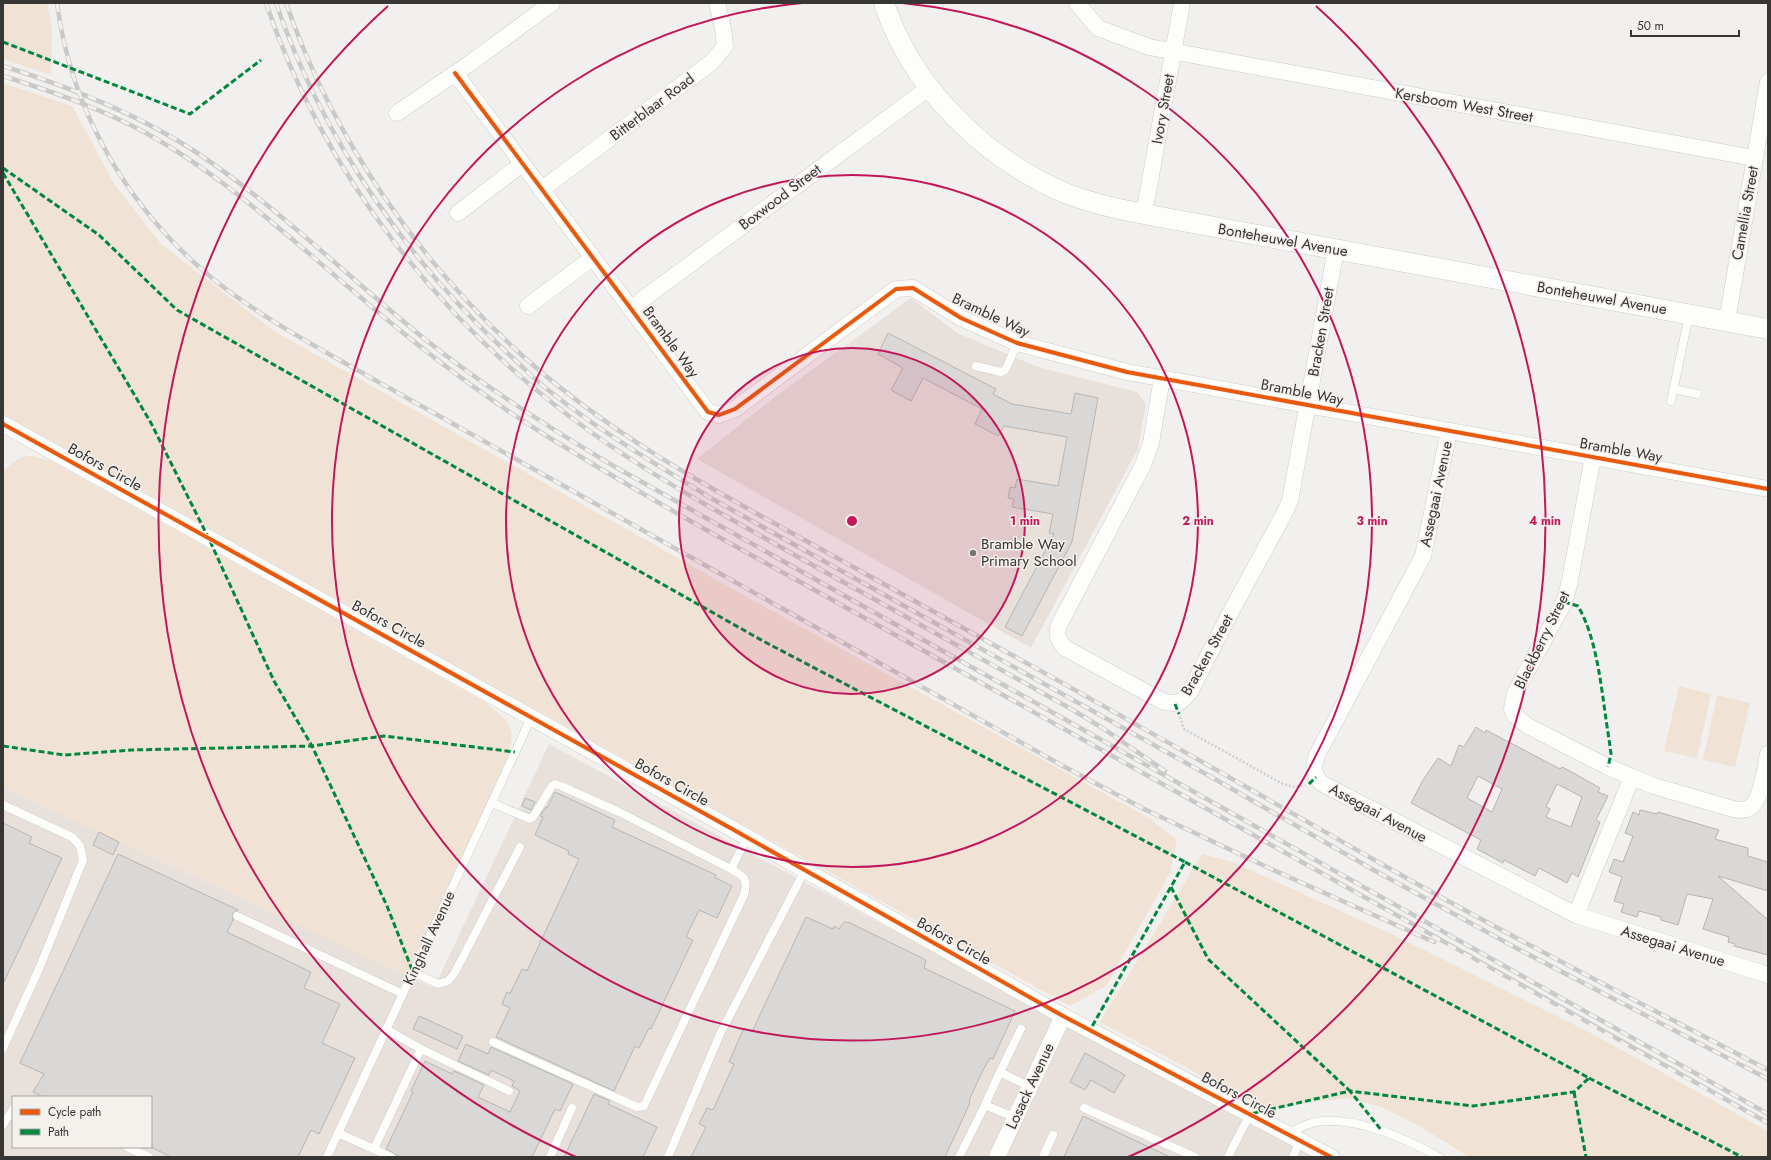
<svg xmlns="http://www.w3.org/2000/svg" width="1771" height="1160" font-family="Jost,sans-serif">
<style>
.built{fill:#e8e1db;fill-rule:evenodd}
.green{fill:#f0e3d5}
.building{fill:#d9d8d6;stroke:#b7b5b3;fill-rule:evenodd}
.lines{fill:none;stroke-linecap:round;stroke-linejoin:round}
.service-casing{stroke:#cdcccb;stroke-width:9}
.minor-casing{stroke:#cdcccb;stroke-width:17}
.tertiary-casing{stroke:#cdcccb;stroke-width:21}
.path{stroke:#d1d0d0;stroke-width:2.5;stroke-dasharray:2 2;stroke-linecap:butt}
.service{stroke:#fdfdfc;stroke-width:8}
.minor{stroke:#fdfdfc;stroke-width:16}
.tertiary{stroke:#fdfdfc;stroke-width:20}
.rail-casing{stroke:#c9c9c9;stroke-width:4.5}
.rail{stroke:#f4f0ec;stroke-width:3;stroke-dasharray:9;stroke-linecap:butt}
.quiet{stroke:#00873e;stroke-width:3;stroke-dasharray:6 3;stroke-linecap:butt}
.cycleway-casing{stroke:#f4f0ec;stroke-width:6}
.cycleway{stroke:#e8590c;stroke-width:4}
.ring{fill:none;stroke:#c2185b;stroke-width:2}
.poi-dot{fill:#797776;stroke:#f4f0ec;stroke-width:1.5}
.labels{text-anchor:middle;stroke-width:3;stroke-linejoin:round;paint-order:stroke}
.street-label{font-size:15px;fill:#383635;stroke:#f4f0ec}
.poi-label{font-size:15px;fill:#383635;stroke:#f4f0ec;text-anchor:start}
.centre{fill:#c2185b;stroke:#f4f0ec;stroke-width:2}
.ring-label{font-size:12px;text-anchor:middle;font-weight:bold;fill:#c2185b;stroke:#f4f0ec;stroke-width:3;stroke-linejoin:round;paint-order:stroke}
</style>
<rect width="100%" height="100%" fill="#f2f0ee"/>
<g class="built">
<polygon points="911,298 957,333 1038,367 1137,392 1146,404 1138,449 1031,648 697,459 772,399"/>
<path d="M549,744L1313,1157H3V787L434,988ZM13,1097H151V1147H13Z"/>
</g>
<g class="green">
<polygon points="3,3 47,3 52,29 51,75 3,59"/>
<polygon points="3,83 72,106 115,185 161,244 274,331 758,603 1149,818 1177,840 1170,873 1106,986 1070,1006 3,414"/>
<path d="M25,456H32L51,461L486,703C513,724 517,730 506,763L408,976L3,787V472C9,465 16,459 25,456Z"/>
<polygon points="1679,686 1711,694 1697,758 1664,751"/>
<polygon points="1717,695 1750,703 1735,767 1703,760"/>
<polygon points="1202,854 1233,862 1400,938 1591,1033 1768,1131 1768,1157 1469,1157 1421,1127 1382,1107 1348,1098 1263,1108 1100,1022"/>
</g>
<g class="building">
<polygon points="888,333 996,389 993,394 1012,404 1071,414 1075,393 1098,398 1072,542 1022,636 1005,627 1054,534 1049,533 1053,514 1012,507 1014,499 1008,498 1010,487 1015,488 1017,479 1058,486 1067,437 1004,426 998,436 975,424 982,409 923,378 911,401 891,390 903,368 878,354"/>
<path d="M1476,727L1485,733L1486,730L1560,769L1562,767L1570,771L1600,788L1598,792L1608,796L1596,820L1600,822L1578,877L1572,873L1567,883L1539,868L1535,876L1504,860L1503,863L1477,849L1481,840L1411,803L1423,780L1438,758L1451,766L1459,745L1464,747ZM1478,776L1502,789L1492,812L1467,798ZM1557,784L1582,797L1571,827L1546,817L1550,809L1546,807Z"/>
<polygon points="555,792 615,820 612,827 716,875 714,877 732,886 717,918 699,910 686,937 693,940 651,1029 649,1028 639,1048 635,1046 614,1091 496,1037 510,1008 502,1004 507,992 510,994 522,969 527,971 579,859 568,854 569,851 535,835 543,817 540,816 546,807 547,808"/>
<polygon points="525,798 535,802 531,810 522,806"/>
<polygon points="1640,810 1657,814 1658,812 1719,830 1715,839 1748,848 1748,856 1768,862 1768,891 1718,876 1768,920 1768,955 1734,946 1735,944 1728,942 1729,937 1703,929 1713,899 1687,894 1678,925 1661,920 1661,917 1639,911 1637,917 1621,912 1624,904 1614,901 1622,877 1609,872 1614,859 1623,862 1633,836 1625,833 1633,812 1639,815"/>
<polygon points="3,823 32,837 29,843 62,858 3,984"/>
<polygon points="99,832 119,842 113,855 93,845"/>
<polygon points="118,854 238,910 232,914 233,920 227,932 311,972 304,988 340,1004 322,1043 355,1058 319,1134 311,1130 298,1157 171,1157 151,1147 151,1097 43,1097 33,1092 44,1074 20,1063"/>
<polygon points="806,917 833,929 834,926 839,929 844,922 850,923 922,958 926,961 924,968 1015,1011 993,1059 990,1058 983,1070 971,1096 969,1102 970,1103 945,1157 691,1157 706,1127 699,1124 707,1108 713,1110 734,1064 729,1062 744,1028 752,1032"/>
<polygon points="419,1016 463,1036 457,1049 413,1029"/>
<polygon points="466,1044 488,1054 491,1047 573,1084 560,1111 555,1109 532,1157 400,1157 386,1149 413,1092 411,1091 425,1061 452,1074 454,1071 484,1085 478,1097 510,1112 520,1091 512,1086 514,1081 491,1070 489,1075 458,1061"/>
<polygon points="1085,1053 1125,1075 1114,1093 1091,1080 1085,1090 1070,1082"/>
<polygon points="594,1094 610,1101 608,1104 657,1127 643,1157 564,1157"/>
<polygon points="1083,1116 1170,1157 1064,1157"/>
</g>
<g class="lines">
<g class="service-casing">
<g id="service">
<polyline points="976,366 1001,372 1006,369 1017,343"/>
<polyline points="1674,389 1697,394"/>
<polyline points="1671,401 1689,315"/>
<path d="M492,803L530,819L533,817L552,786L555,784L561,786L619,812L731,869C745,877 748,879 744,895L644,1106L637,1107L493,1042"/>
<polyline points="3,805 72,837 80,846 83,860 39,969 3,1048"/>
<polyline points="731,869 747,838"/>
<polyline points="237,916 403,994"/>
<polyline points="413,972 438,984 448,981 454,974 520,847"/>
<polyline points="386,1029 421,1049 509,1091"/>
<polyline points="1000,1072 1021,1029"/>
<polyline points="1084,1108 1195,1157"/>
<polyline points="1016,1118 985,1105 1000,1072 1030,1087"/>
<polyline points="3,1125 13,1109"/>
<polyline points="338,1133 391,1157"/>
<path d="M1288,1134C1298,1128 1310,1122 1322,1121C1363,1119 1404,1138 1439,1157"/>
<polyline points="127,1147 149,1157"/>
<polyline points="374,1149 421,1049"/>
<polyline points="327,1157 531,718"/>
<polyline points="550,1157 572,1108"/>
<polyline points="668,1157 720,1034 805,870"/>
<polyline points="959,1157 985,1105"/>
<polyline points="1043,1157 1053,1135"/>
<polyline points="1228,1157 1250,1114"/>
<polyline points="1293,1157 1300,1140"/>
</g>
</g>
<g class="minor-casing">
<g id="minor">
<polyline points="1077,3 1098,28 1149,47 1754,158"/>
<polyline points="455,73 708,412 719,415 735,409 896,289 913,288 961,318 1017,343 1127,372 1768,489"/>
<polyline points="397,113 469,64 552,3"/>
<polyline points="541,190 712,62 725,46 723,28 717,3"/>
<polyline points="458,213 522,164"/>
<polyline points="1144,214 1182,3"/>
<polyline points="528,306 592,258"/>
<polyline points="631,308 930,87"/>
<polyline points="1727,321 1768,82"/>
<path d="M1162,378L1151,443L1143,465L1060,623C1055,633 1057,640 1065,648L1162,701C1178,705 1180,704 1190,692L1227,619L1284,514L1290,501L1336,249"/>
<polyline points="3,424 734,830 1063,1016 1331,1157"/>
<path d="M1449,431L1423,556L1317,755C1313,766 1313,774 1321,783L1576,915L1768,975"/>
<path d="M1593,457L1569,585L1564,602L1515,693L1512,709L1515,716L1528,726L1608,767L1654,786L1733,809C1738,810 1743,811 1749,808C1762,801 1765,768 1768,754"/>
<polyline points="1576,915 1632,777"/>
<polyline points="997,1157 1063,1016"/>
</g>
</g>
<g class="tertiary-casing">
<path id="tertiary" d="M884,3C912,88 984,158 1065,193C1091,203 1117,209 1144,214L1768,329"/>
</g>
<polyline class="path" points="1180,717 1184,729 1283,784 1295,787 1305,785"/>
<use href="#service" class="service"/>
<use href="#minor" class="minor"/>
<use href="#tertiary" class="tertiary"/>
<g class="rail-casing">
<g id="rail">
<path d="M57,3C71,111 128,209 212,278C250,309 292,333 334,357L1063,766L1144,809L1269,868L1434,942"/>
<path d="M266,3C324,175 441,324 588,430C660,482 739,523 816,567C902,614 987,662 1073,710L1104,729L1165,771"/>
<path d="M276,3C323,139 407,262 514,359C526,370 538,383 552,393C601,432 656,464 709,497L1213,778L1370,868L1518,949L1768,1079"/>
<path d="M286,3C333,138 418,262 524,357C604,429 697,481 790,532C864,573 938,614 1012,655C1132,721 1251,790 1371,858C1501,932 1635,1000 1768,1070"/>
<path d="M3,66C70,87 136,113 196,152C278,207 349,278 426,340C486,388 551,429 617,468L1768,1114"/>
<path d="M3,76C60,94 114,113 165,144C233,185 291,239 352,290C412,342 475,391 542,433C627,486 714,535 802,583C901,638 1001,694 1100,749C1323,873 1544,1000 1768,1123"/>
</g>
</g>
<use href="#rail" class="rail"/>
<g class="quiet">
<polyline points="3,42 190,114 261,60"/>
<polyline points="3,168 99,235 177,310 763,641 1185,862 1090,1030"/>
<polyline points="3,173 151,423 209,539 274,681 312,746 387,906 413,972"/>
<path d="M1564,602L1578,606C1599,642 1602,698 1609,739L1611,754L1608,767"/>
<polyline points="1175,704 1179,714"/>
<polyline points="3,746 64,755 131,750 312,746 384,736 515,752"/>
<polyline points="1309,784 1316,777"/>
<polyline points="1185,862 1589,1078 1574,1092 1473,1106 1350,1091 1382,1131"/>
<polyline points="1171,887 1208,959 1350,1091 1250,1114"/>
<polyline points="1589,1078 1742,1157"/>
<polyline points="1574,1092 1586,1157"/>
</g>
<g class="cycleway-casing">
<g id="cycleway">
<polyline points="455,73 708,412 719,415 735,409 896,289 913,288 961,318 1017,343 1127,372 1768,489"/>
<polyline points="3,424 734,830 1063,1016 1331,1157"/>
</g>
</g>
<use href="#cycleway" class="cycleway"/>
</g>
<circle cx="852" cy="521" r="173" fill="#c2185b" fill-opacity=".12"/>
<g class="ring">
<circle cx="852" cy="521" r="173"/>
<circle cx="852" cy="521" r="346"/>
<path d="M902 3A520 520 0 1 1 802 3"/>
<path d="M576 1157A693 693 0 0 1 388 6M1316 6A693 693 0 0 1 1128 1157"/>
</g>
<circle class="poi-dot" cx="973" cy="553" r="4"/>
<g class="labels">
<g class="street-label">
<text transform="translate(1464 105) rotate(10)" y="5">Kersboom West Street</text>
<text transform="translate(652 107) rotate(-37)" y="5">Bitterblaar Road</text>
<text transform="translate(1163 109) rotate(-80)" y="5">Ivory Street</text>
<text transform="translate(780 197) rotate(-37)" y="5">Boxwood Street</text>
<text transform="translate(1745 213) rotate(-80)" y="5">Camellia Street</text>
<text transform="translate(1283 240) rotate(10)" y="5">Bonteheuwel Avenue</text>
<text transform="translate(1602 298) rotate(10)" y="5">Bonteheuwel Avenue</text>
<text transform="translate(991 315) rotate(25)" y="5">Bramble Way</text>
<text transform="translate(1321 332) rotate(-80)" y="5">Bracken Street</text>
<text transform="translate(671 342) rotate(54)" y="5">Bramble Way</text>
<text transform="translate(1302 392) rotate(11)" y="5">Bramble Way</text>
<text transform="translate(1621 450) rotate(10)" y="5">Bramble Way</text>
<text transform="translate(105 467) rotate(29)" y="5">Bofors Circle</text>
<text transform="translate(1436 494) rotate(-78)" y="5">Assegaai Avenue</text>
<text transform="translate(389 624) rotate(29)" y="5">Bofors Circle</text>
<text transform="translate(1542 640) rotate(-64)" y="5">Blackberry Street</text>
<text transform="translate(1207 655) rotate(-61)" y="5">Bracken Street</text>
<text transform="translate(672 782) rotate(29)" y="5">Bofors Circle</text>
<text transform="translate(1378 813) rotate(28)" y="5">Assegaai Avenue</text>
<text transform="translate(429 938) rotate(-65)" y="5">Kinghall Avenue</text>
<text transform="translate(954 941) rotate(29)" y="5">Bofors Circle</text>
<text transform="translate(1673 946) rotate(17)" y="5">Assegaai Avenue</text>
<text transform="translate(1030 1086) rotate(-65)" y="5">Losack Avenue</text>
<text transform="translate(1239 1095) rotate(28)" y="5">Bofors Circle</text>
</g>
<g class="poi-label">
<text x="981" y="549">Bramble Way<tspan x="981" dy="17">Primary School</tspan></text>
</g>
</g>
<circle cx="852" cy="521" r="6" class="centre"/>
<g class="ring-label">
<text x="1025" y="525">1 min</text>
<text x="1198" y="525">2 min</text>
<text x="1372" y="525">3 min</text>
<text x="1545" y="525">4 min</text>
</g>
<rect width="1771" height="1160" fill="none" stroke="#383635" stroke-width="8"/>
<rect x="12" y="1096" width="140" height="52" fill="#f4f0ec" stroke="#a9a6a3"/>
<rect x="20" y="1109" width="20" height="6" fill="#e8590c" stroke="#a9a6a3"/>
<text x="48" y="1116" font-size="12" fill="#383635">Cycle path</text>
<rect x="20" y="1129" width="20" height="6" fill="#00873e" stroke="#a9a6a3"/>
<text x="48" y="1136" font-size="12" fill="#383635">Path</text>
<path d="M1631 30v6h108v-6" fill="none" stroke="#383635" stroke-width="2"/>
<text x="1637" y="30" font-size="12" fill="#383635" stroke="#f4f0ec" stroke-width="3" paint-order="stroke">50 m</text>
</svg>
